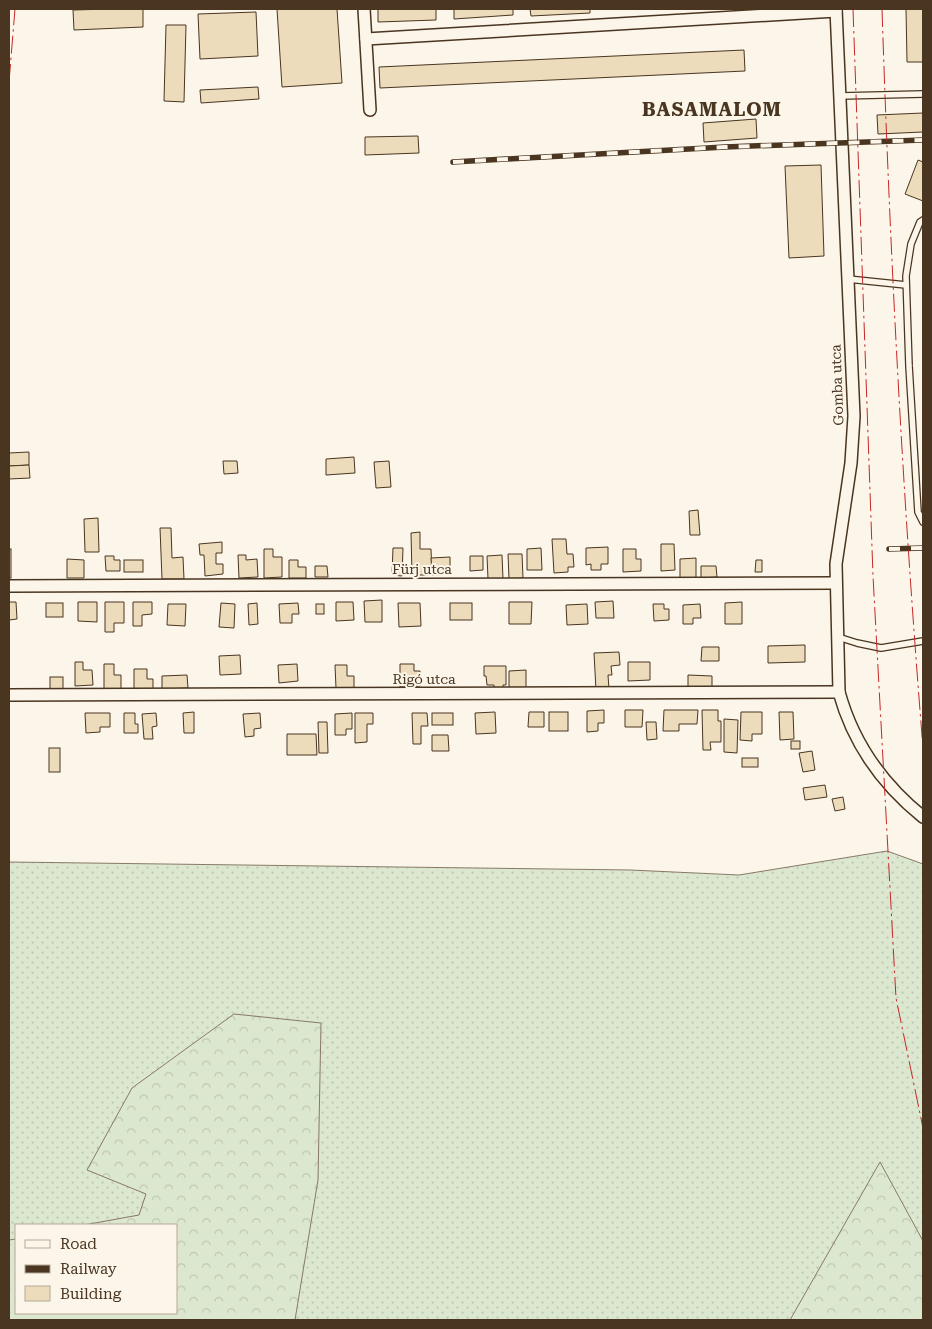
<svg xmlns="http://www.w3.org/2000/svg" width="932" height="1329" font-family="'Roboto Serif',serif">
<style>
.grass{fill:url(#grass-dots);stroke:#887966;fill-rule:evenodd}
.forest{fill:url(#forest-crowns);stroke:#887966}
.building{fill:#ecdcbc;stroke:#4a3520}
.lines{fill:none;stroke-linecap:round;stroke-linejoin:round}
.service-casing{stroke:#4a3520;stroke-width:8}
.minor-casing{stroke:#4a3520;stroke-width:14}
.service{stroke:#fbf6e9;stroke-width:5.5}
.minor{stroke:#fbf6e9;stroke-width:11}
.rail-casing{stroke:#4a3520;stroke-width:5.5}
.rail{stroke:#fbf6e9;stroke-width:4;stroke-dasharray:11;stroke-linecap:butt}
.power{stroke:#c62828;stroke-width:1;stroke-dasharray:18 4 2.5 4;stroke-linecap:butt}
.labels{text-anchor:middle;stroke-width:4;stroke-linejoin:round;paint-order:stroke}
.street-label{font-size:14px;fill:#4a3520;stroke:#fbf6e9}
.district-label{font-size:19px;font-weight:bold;letter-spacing:1px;fill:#4a3520;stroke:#fbf6e9}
</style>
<defs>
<pattern id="grass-dots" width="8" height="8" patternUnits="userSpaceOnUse" patternTransform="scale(1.25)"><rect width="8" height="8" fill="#dce7d0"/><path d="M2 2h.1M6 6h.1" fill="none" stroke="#bec7b2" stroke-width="1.8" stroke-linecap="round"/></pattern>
<pattern id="forest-crowns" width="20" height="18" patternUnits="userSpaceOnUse" patternTransform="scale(1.25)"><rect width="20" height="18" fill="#dce7d0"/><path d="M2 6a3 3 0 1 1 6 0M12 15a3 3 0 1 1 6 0" fill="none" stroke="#bec7b2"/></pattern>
</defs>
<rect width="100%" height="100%" fill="#fbf6e9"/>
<path class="grass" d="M887,851L923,864V1320H9V862L630,870L739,875ZM16,1225H176V1313H16Z"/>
<g class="forest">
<polygon points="234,1014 321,1023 318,1180 295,1320 9,1320 9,1240 16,1239 16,1313 176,1313 176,1225 84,1225 139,1215 146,1194 87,1170 132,1088"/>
<polygon points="880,1162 923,1241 923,1320 790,1320"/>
</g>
<g class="building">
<polygon points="111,9 143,9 143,27 74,30 73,10"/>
<polygon points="277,9 337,9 342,83 282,87"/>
<polygon points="378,9 436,9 436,20 378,22"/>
<polygon points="454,9 513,9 513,15 454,19"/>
<polygon points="530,9 590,9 590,13 531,16"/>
<polygon points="906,9 923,9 923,62 907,62"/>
<polygon points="256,12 258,56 200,59 198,14"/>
<polygon points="166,25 186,25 184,102 164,101"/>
<polygon points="744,50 745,71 380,88 379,67"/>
<polygon points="258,87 259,99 201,103 200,90"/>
<polygon points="923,113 923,132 878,134 877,115"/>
<polygon points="756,119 757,138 704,142 703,123"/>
<polygon points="418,136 419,153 365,155 365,137"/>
<polygon points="918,160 923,162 923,201 905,194"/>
<polygon points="821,165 824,256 789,258 785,166"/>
<polygon points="29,452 29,465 9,466 9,453"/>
<polygon points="354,457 355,473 326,475 326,459"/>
<polygon points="223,461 237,461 238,473 224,474"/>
<polygon points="389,461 391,487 376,488 374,462"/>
<polygon points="29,465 30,478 9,479 9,466"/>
<polygon points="698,510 700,535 690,535 689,511"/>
<polygon points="98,518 99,552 85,552 84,519"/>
<polygon points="160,528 171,528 172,558 183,557 184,579 162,579"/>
<polygon points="420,532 420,549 431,549 432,575 412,575 411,533"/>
<polygon points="552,539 566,539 567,554 573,554 574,567 568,567 568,572 554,573"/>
<polygon points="222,542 222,553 216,553 216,564 223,564 223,574 205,576 204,555 200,555 199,544"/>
<polygon points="661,544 674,544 675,570 661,571"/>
<polygon points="608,547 608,564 601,564 601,570 591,570 591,564 586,565 586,548"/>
<polygon points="393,548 403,548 402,576 392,575"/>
<polygon points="541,548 542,570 527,570 527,549"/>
<rect x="9" y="549" width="2" height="29"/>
<polygon points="264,549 273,549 273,557 282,557 282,577 264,578"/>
<polygon points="623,549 636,549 636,559 641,559 641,571 623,572"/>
<polygon points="508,554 522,554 523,578 509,579"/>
<polygon points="238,555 246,555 246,560 257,559 258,577 239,578"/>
<polygon points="502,555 503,579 488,579 487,556"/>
<polygon points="105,556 114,556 114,560 120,560 120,571 106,571"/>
<polygon points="470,556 483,556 483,570 470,571"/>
<polygon points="450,557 450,574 432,575 431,558"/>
<polygon points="696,558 696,578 680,578 680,559"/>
<polygon points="67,559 84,560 84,578 67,578"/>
<rect x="124" y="560" width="19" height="12"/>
<polygon points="289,560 298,560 298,567 306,567 306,578 289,578"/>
<polygon points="756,560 762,560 762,572 755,572"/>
<polygon points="315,566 327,566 328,577 315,577"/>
<polygon points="701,566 716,566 717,577 701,578"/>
<polygon points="382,600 382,622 365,622 364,601"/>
<polygon points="613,601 614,618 596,618 595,602"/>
<polygon points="9,602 16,602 17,619 9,620"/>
<polygon points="78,602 97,602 97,622 78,621"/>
<polygon points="105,602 124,602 124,623 114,623 114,632 105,632"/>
<polygon points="133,602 152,602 152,614 142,615 142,626 133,626"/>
<polygon points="336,602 353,602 354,620 336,621"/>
<polygon points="509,602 532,602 531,624 509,624"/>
<polygon points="742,602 742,624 725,624 725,603"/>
<rect x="46" y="603" width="17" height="14"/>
<polygon points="221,603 235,604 234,628 219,627"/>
<polygon points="257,603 258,624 249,625 248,604"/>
<polygon points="298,603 299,614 292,614 292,623 280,623 279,604"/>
<polygon points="398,603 420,603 421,626 399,627"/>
<rect x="450" y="603" width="22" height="17"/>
<polygon points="168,604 186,604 185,626 167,625"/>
<rect x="316" y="604" width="8" height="10"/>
<polygon points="587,604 588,624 567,625 566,605"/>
<polygon points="653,604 664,604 664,609 669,609 669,620 654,621"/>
<polygon points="700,604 701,618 693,618 693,624 683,624 683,605"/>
<polygon points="805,645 805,662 768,663 768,646"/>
<polygon points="702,647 719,647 719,661 701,661"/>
<polygon points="619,652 620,665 611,666 612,675 608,675 609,689 596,690 594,653"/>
<polygon points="240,655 241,674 220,675 219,656"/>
<polygon points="75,662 83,662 83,670 92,670 93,685 75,686"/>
<polygon points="628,662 650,662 650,680 628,681"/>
<polygon points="104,664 114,664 114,675 121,675 121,689 104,689"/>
<polygon points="297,664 298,681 279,683 278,665"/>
<polygon points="400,664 414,664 414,671 420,671 420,686 400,687"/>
<polygon points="335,665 347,665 347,676 354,676 354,688 336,688"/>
<polygon points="484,666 506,666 506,685 503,685 503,688 494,688 494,685 487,685 486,676 484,676"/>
<polygon points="134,669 147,669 147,679 153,679 153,689 134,689"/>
<polygon points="526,670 526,688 509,688 509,671"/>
<polygon points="187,675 188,688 162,689 162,676"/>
<polygon points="688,675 712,676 712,688 688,687"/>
<rect x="50" y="677" width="13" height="15"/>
<polygon points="604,710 604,723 598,723 598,731 587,732 587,711"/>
<polygon points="625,710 643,710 642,727 625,727"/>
<polygon points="664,710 698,710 697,724 679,724 679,731 663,731"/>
<polygon points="702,710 718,710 718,721 721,721 721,742 710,742 711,750 703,750"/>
<polygon points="194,712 194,733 184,733 183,713"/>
<polygon points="495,712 496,733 476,734 475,713"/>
<polygon points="529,712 544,712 544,727 528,727"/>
<rect x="549" y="712" width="19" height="19"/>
<polygon points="741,712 762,712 762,734 752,734 752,741 740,740"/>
<polygon points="779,712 793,712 794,739 780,740"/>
<polygon points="85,713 110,713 110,727 100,727 100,732 86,733"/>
<polygon points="124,713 135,713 135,724 138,724 138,733 124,733"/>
<polygon points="156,713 157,726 152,727 153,739 144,739 142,714"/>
<polygon points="260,713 261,728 254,729 254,736 245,737 243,714"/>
<polygon points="352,713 352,729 346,729 346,735 335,735 335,714"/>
<polygon points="355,713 373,713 373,724 367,724 367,742 355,743"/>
<polygon points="412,713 427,713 428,726 421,726 421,744 413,744"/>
<rect x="432" y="713" width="21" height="12"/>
<polygon points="724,719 738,720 737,753 724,752"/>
<polygon points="318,722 327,722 328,753 319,753"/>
<polygon points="646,722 656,722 657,739 647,740"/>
<polygon points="287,734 316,734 317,755 287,755"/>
<polygon points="432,735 448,735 449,751 432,751"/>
<rect x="791" y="741" width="9" height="8"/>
<rect x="49" y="748" width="11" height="24"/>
<polygon points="812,751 815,770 803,772 799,753"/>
<rect x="742" y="758" width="16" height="9"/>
<polygon points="825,785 827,797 805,800 803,788"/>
<polygon points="843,797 845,809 835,811 832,799"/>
</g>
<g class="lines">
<g class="service-casing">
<g id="service">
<polyline points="840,96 923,94"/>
<polyline points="923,220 920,222 911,244 906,276 909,366 918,512 923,522"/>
<polyline points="848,279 906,285"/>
<polyline points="838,637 857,643 881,648 923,641"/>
</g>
</g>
<g class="minor-casing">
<g id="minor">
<polyline points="364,9 370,110"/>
<path d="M836,9L854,416L851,463L836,564L839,692C853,743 882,784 923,817"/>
<polyline points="366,39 836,11"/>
<polyline points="9,586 835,583"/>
<polyline points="9,695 839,692"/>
</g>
</g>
<use href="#service" class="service"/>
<use href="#minor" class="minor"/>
<g class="rail-casing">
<g id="rail">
<polyline points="453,162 725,147 923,140"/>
<polyline points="889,549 923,548"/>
</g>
</g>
<use href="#rail" class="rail"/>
<g class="power">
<polyline points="853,9 873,576 896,998 923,1128"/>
<path d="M882,9C890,255 903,502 923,748"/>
<polyline points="9,82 15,9"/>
</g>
</g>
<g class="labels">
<g class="street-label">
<text transform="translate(837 385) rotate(-92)" y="5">Gomba utca</text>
<text x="422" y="574">Fürj utca</text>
<text x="424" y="684">Rigó utca</text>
</g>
<g class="district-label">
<text x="712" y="116">BASAMALOM</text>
</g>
</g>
<rect width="932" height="1329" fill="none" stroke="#4a3520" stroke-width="20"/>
<rect x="15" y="1224" width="162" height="90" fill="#fbf6e9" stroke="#b4a999"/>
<rect x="25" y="1240" width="25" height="8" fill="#fbf6e9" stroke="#b4a999"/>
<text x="60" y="1249" font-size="15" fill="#4a3520">Road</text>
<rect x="25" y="1265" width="25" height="8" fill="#4a3520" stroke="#b4a999"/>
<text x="60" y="1274" font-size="15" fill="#4a3520">Railway</text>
<rect x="25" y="1286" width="25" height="15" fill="#ecdcbc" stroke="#b4a999"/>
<text x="60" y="1299" font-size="15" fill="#4a3520">Building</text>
</svg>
